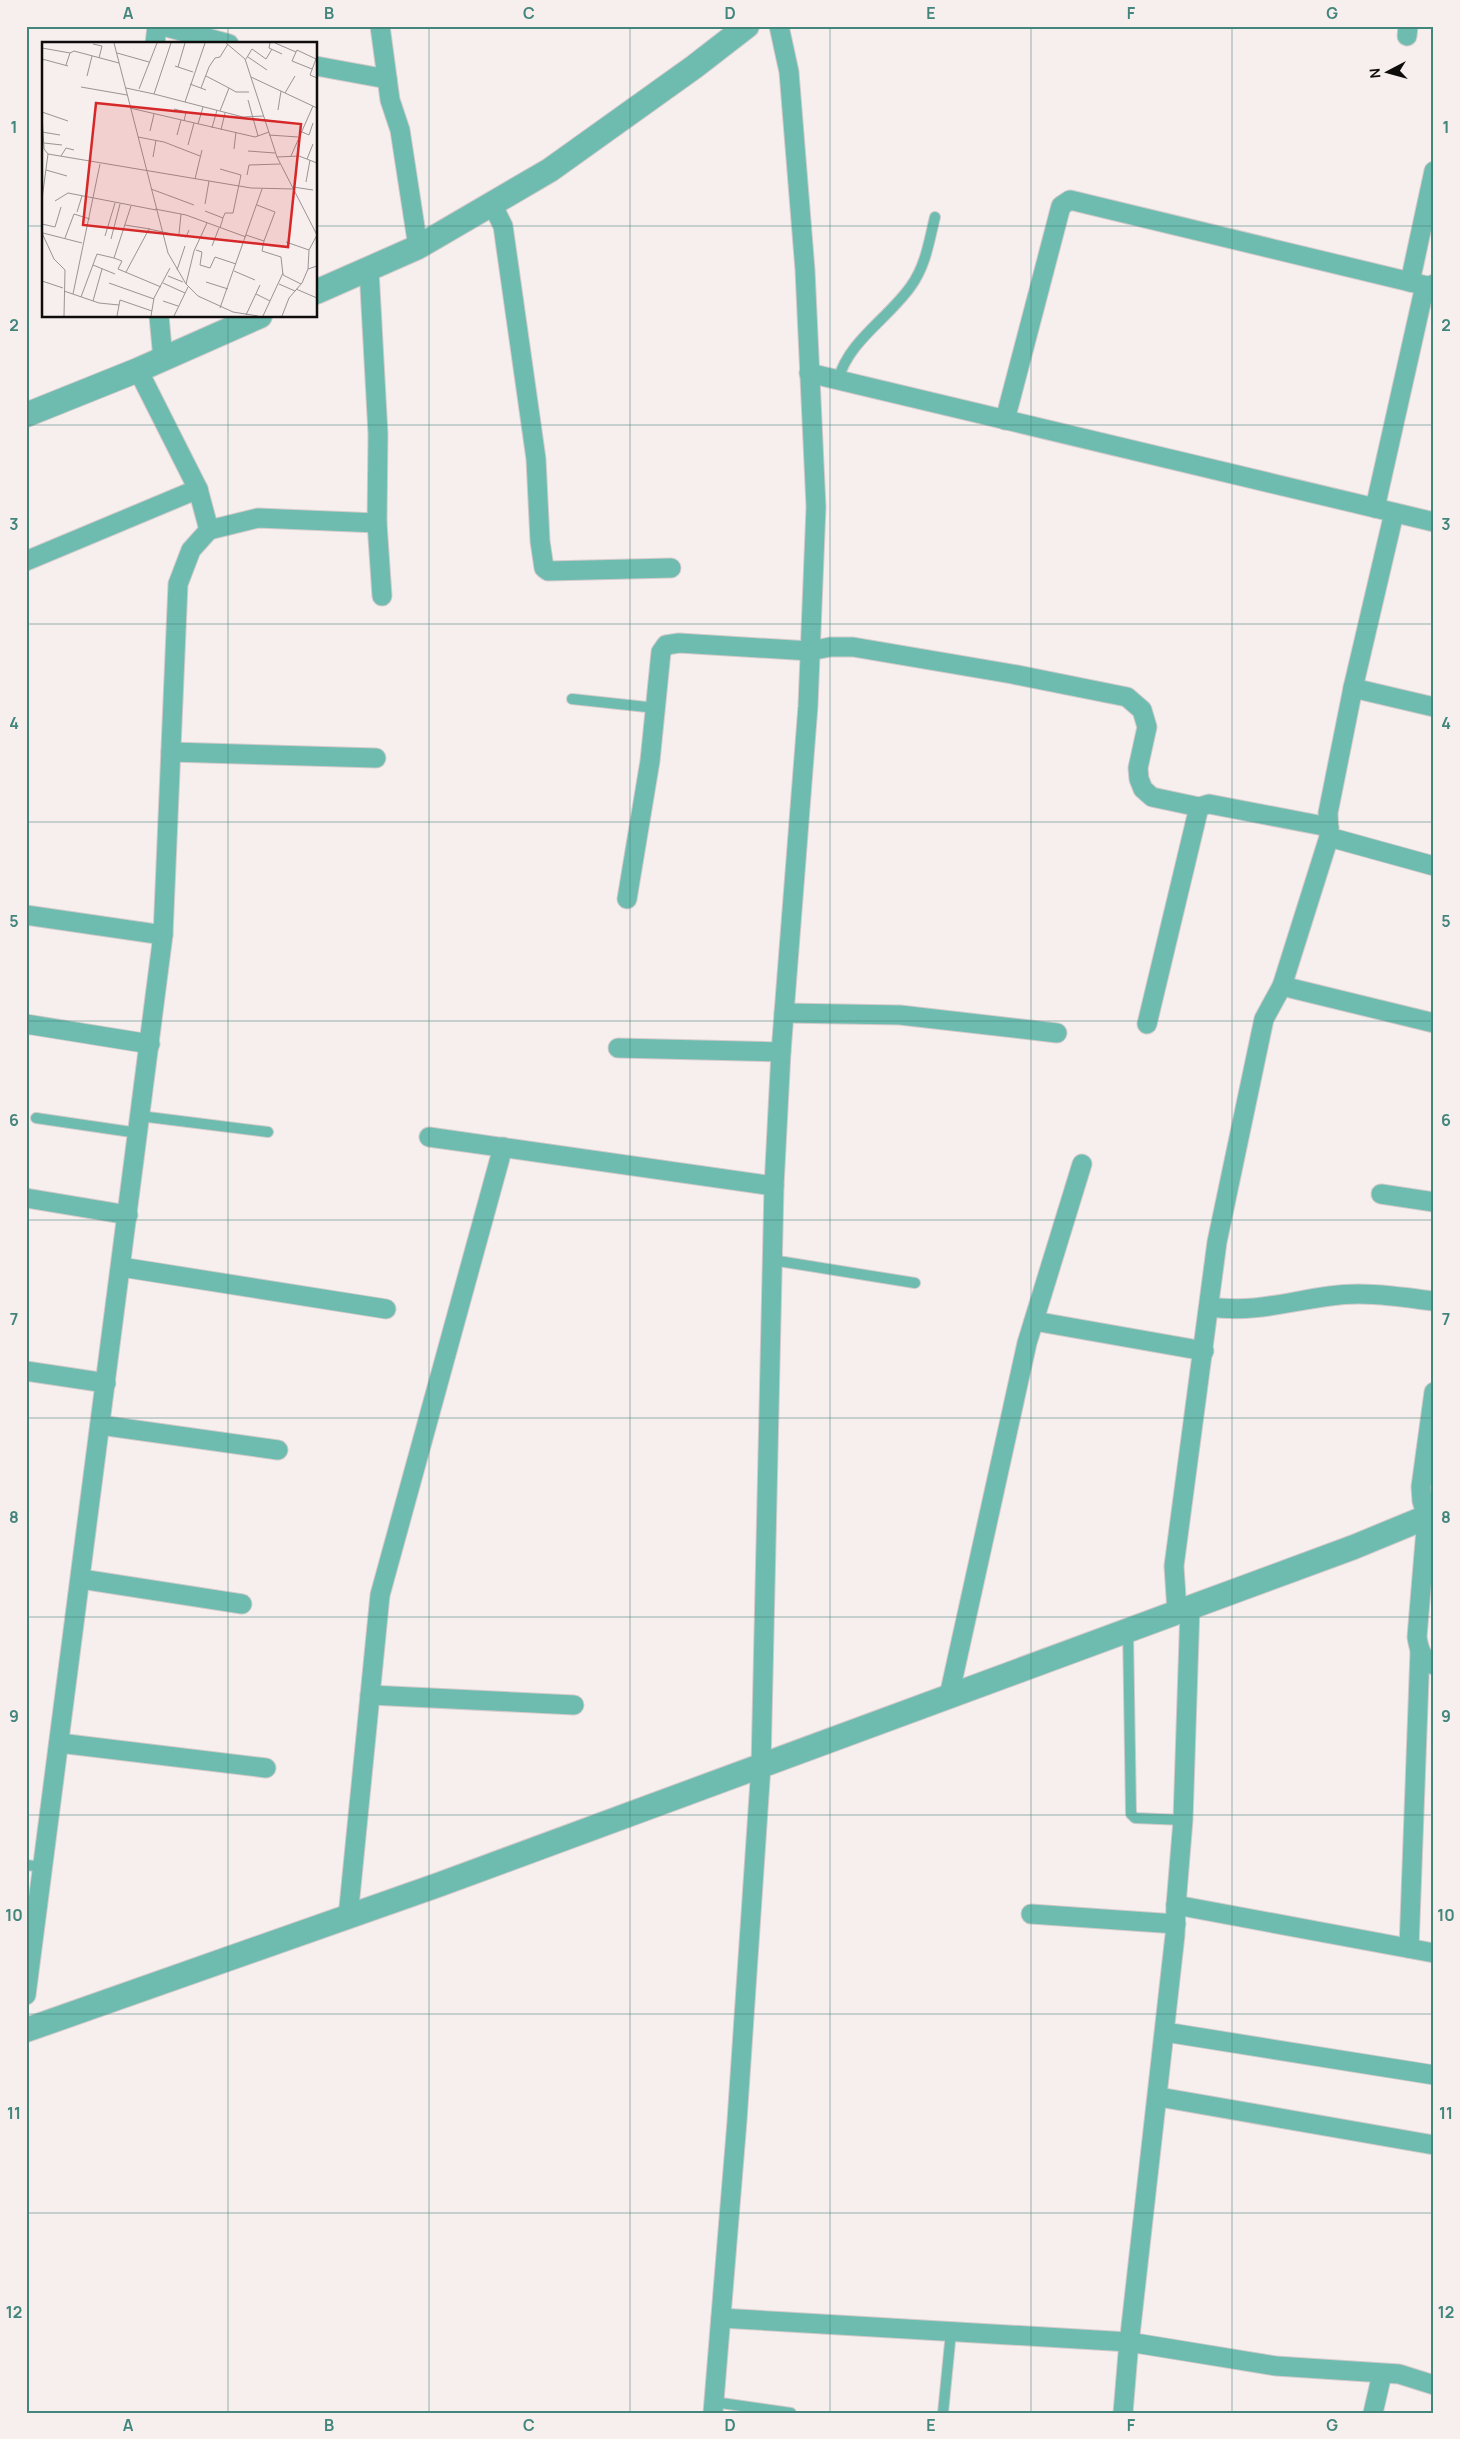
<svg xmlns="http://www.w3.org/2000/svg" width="1460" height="2439" font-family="Manrope,sans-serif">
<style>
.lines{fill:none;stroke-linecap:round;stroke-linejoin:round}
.service-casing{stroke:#d2caca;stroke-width:12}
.minor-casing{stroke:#d2caca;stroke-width:21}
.tertiary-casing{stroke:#d2caca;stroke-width:26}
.service{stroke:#6dbcaf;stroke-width:10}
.minor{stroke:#6dbcaf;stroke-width:19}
.tertiary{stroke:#6dbcaf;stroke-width:24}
.grid{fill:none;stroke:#41857b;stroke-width:1;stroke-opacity:0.55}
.inset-road{fill:none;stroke:#9a9494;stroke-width:1}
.view{fill:#d62828;fill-opacity:0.15;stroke:#d62828;stroke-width:2.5}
.inset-edge{fill:none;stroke:#0f0c0c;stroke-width:2.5}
.neatline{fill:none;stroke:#41857b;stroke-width:2}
.grid-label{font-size:16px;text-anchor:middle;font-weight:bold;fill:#41857b}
</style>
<rect width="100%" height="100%" fill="#f7eeee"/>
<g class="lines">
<g class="service-casing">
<g id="service">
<path d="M838,380C849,340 888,319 911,286C926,265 929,241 935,217"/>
<polyline points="572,699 656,708"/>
<polyline points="140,1116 268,1132"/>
<polyline points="36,1118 138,1133"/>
<polyline points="772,1260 915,1283"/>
<polyline points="1128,1630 1131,1814 1135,1818 1183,1820"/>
<polyline points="26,1865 43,1867"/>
<polyline points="714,2402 791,2413"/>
<polyline points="943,2413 951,2332"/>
</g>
</g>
<g class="minor-casing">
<g id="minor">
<polyline points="163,26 229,44"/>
<polyline points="380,26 390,100 400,130 418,247"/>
<polyline points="1407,36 1408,26"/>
<polyline points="155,44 157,26"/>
<polyline points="316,66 387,79"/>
<polyline points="492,204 503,226 536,459 540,541 544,568 548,571 671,568"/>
<polyline points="369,269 378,434 377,523 382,596"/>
<polyline points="1410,282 1434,171"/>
<polyline points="159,316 163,359"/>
<polyline points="809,373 1434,522"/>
<polyline points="1005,420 1061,206 1070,200 1427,286"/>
<polyline points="1375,508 1424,290 1434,284"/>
<polyline points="209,530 258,518 377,523"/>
<polyline points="26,561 198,489"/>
<polyline points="1353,688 1434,707"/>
<polyline points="171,752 376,758"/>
<polyline points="1329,837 1434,866"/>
<polyline points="627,899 650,761 661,652 666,645 679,643 810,651 830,647 853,647 1012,674 1127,697 1142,710 1147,727 1138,768 1139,779 1143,789 1152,797 1199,807"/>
<polyline points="26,915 163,935"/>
<polyline points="1282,986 1434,1023"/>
<polyline points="784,1013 900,1015 1057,1033"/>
<polyline points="26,1024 150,1044"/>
<polyline points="1147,1024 1199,807 1209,804 1329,827"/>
<polyline points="618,1048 781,1052"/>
<polyline points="429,1137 774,1186"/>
<polyline points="1381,1194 1434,1202"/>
<polyline points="26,1198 128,1215"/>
<polyline points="121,1267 386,1309"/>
<path d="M1209,1307C1256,1313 1285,1302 1330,1296C1365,1291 1399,1297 1434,1301"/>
<polyline points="1034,1321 1204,1351"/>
<polyline points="26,1371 106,1383"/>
<path d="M1434,1392L1421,1487L1422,1501L1427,1517L1417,1637C1419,1650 1422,1659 1434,1665"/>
<polyline points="100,1425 278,1450"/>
<polyline points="81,1579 242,1604"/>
<polyline points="1177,1612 1174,1566 1217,1242 1264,1019 1282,986 1329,837 1328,813 1353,688 1394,513"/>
<polyline points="370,1695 574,1705"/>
<polyline points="949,1696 1027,1343 1082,1164"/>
<polyline points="59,1743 266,1768"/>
<polyline points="1176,1905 1434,1953"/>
<polyline points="1031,1914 1176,1924"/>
<polyline points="348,1917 380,1595 503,1147"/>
<polyline points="1409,1948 1420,1651"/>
<polyline points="26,1995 163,935 178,584 191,550 209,530 198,489 138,370"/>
<polyline points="1165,2032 1434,2075"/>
<polyline points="1159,2097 1434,2145"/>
<polyline points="721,2318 1129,2342 1276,2366 1399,2374 1434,2385"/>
<polyline points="713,2413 737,2121 761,1766 774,1186 781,1052 808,706 816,507 805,270 789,72 779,26"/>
<polyline points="1123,2413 1128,2353 1175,1935 1176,1905 1183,1820 1190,1607"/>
<polyline points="1373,2413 1382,2374"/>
</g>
</g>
<g class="tertiary-casing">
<g id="tertiary">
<polyline points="316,292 418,247 550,170 694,67 747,26"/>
<polyline points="26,415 138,370 260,316"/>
<polyline points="26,2030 438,1885 1354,1547 1434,1514"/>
</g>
</g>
<use href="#service" class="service"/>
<use href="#minor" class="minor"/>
<use href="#tertiary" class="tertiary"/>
</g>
<path class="grid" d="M228,26V44M429,26V2413M630,26V2413M830,26V2413M1031,26V2413M1232,26V2413M26,226H44M316,226H1434M228,316V2413M26,425H1434M26,624H1434M26,822H1434M26,1021H1434M26,1220H1434M26,1418H1434M26,1617H1434M26,1815H1434M26,2014H1434M26,2213H1434"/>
<g transform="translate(42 42)">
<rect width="275" height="275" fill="#f7eeee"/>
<path class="inset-road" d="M72,1L126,211L144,242L156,254L191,270L216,274M184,1L203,17L235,115L275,193M228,1L227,6L240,12M233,1L254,10L250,19L270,27M51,2L60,4L57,16M0,6L28,11M254,10L255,8L274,17L268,33L275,36M75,11L107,20M206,15L225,28M0,17L26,24M204,17L210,7L224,17L230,7M24,23L28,11L32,9L77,21M133,24L151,30M136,25L143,1M45,34L50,14M164,34L187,46L178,69M209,35L275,66M148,42L164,48M39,45L85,53M84,46L112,52L129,1M159,46L167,25L173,16L178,15L186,2M187,46L194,50H207M97,47L115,1M243,51L253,34M112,52L201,75L222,74M206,58L216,94M143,60L163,1M88,66L213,95L227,90M132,67L144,70L142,79M236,68L239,49M0,70L26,79M0,72L2,107L6,112L209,146L252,147M223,78L239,80M156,82L161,65M170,86L175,68M179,88L183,71M108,89L112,72M258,89L267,93L271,81M0,90L18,93M135,93L139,78M227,93L256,95M96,95L122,100L158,114M2,101L20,103M146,103L152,81M192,107L194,90M206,109L233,111M19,114L24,106L32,108M249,114L271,64M111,115L114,98M235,115L257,114L275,121M265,117L271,102M178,127L199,133L191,171H183L181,176M4,128L25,134M205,133L207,123L238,122M153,137L160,108M264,140L268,118M251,145L271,148M109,147L152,163M0,157L6,112M13,159L26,151L114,168M163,162L167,139M215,163L233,170L222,199M89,164L72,216L80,219L76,227L119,245M113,167L144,173L204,195M163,169L181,176L178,186M35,170L40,154M0,182L13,185L19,165M83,183L108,187M0,191L12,217L23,228L22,274M1,191L40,201M137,192L139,172M204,193L222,199L220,209L239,215L241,233L259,242M63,194L73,161M23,196L32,172L48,177M69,197L78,162M244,200L267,208M170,204L177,186M154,208L160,210L158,223L168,226L173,215L194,222M51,223L73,232M266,227L267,208L275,193M135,228L143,204M192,229L213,238M84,230L107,187L144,195L147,188M126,234L141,240M0,239L21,246M164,240L186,247M67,241L112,257M121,241L143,251M144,242L152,209L165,181M237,242L253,249M254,247L275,256M22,249L57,261L77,263M31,252L58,122M214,252L228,259M39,255L55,212L72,216M51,259L60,227M121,259L136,264M178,266L220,147M204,273L218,243M75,274L78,258L110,269M109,274L112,256L128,226M132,274L146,245M221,274L241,231M240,274L247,256L260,241L266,227L275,224"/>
<path class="view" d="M54,61L259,82L246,205L41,183Z"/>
<rect width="275" height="275" class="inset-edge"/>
</g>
<rect width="1460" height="2439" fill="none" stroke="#f7eeee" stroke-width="55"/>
<g transform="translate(1388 72) rotate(264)" stroke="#f7eeee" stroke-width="4" paint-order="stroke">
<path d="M0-4L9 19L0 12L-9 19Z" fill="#0f0c0c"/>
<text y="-8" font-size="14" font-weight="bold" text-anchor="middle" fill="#0f0c0c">N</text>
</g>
<rect x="28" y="28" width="1404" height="2384" class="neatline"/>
<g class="grid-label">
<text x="128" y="19">A</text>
<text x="329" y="19">B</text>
<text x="529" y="19">C</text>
<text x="730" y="19">D</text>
<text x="931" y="19">E</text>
<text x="1131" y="19">F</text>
<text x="1332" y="19">G</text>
<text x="14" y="133">1</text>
<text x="1446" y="133">1</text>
<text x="14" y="331">2</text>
<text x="1446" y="331">2</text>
<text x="14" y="530">3</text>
<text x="1446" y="530">3</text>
<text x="14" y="729">4</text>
<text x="1446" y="729">4</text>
<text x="14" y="927">5</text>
<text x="1446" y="927">5</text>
<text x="14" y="1126">6</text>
<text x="1446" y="1126">6</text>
<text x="14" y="1325">7</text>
<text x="1446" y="1325">7</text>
<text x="14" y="1523">8</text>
<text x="1446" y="1523">8</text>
<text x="14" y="1722">9</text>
<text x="1446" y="1722">9</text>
<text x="14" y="1921">10</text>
<text x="1446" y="1921">10</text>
<text x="14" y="2119">11</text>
<text x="1446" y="2119">11</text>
<text x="14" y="2318">12</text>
<text x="1446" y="2318">12</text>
<text x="128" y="2431">A</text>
<text x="329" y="2431">B</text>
<text x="529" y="2431">C</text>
<text x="730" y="2431">D</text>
<text x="931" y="2431">E</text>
<text x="1131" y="2431">F</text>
<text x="1332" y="2431">G</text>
</g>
</svg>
